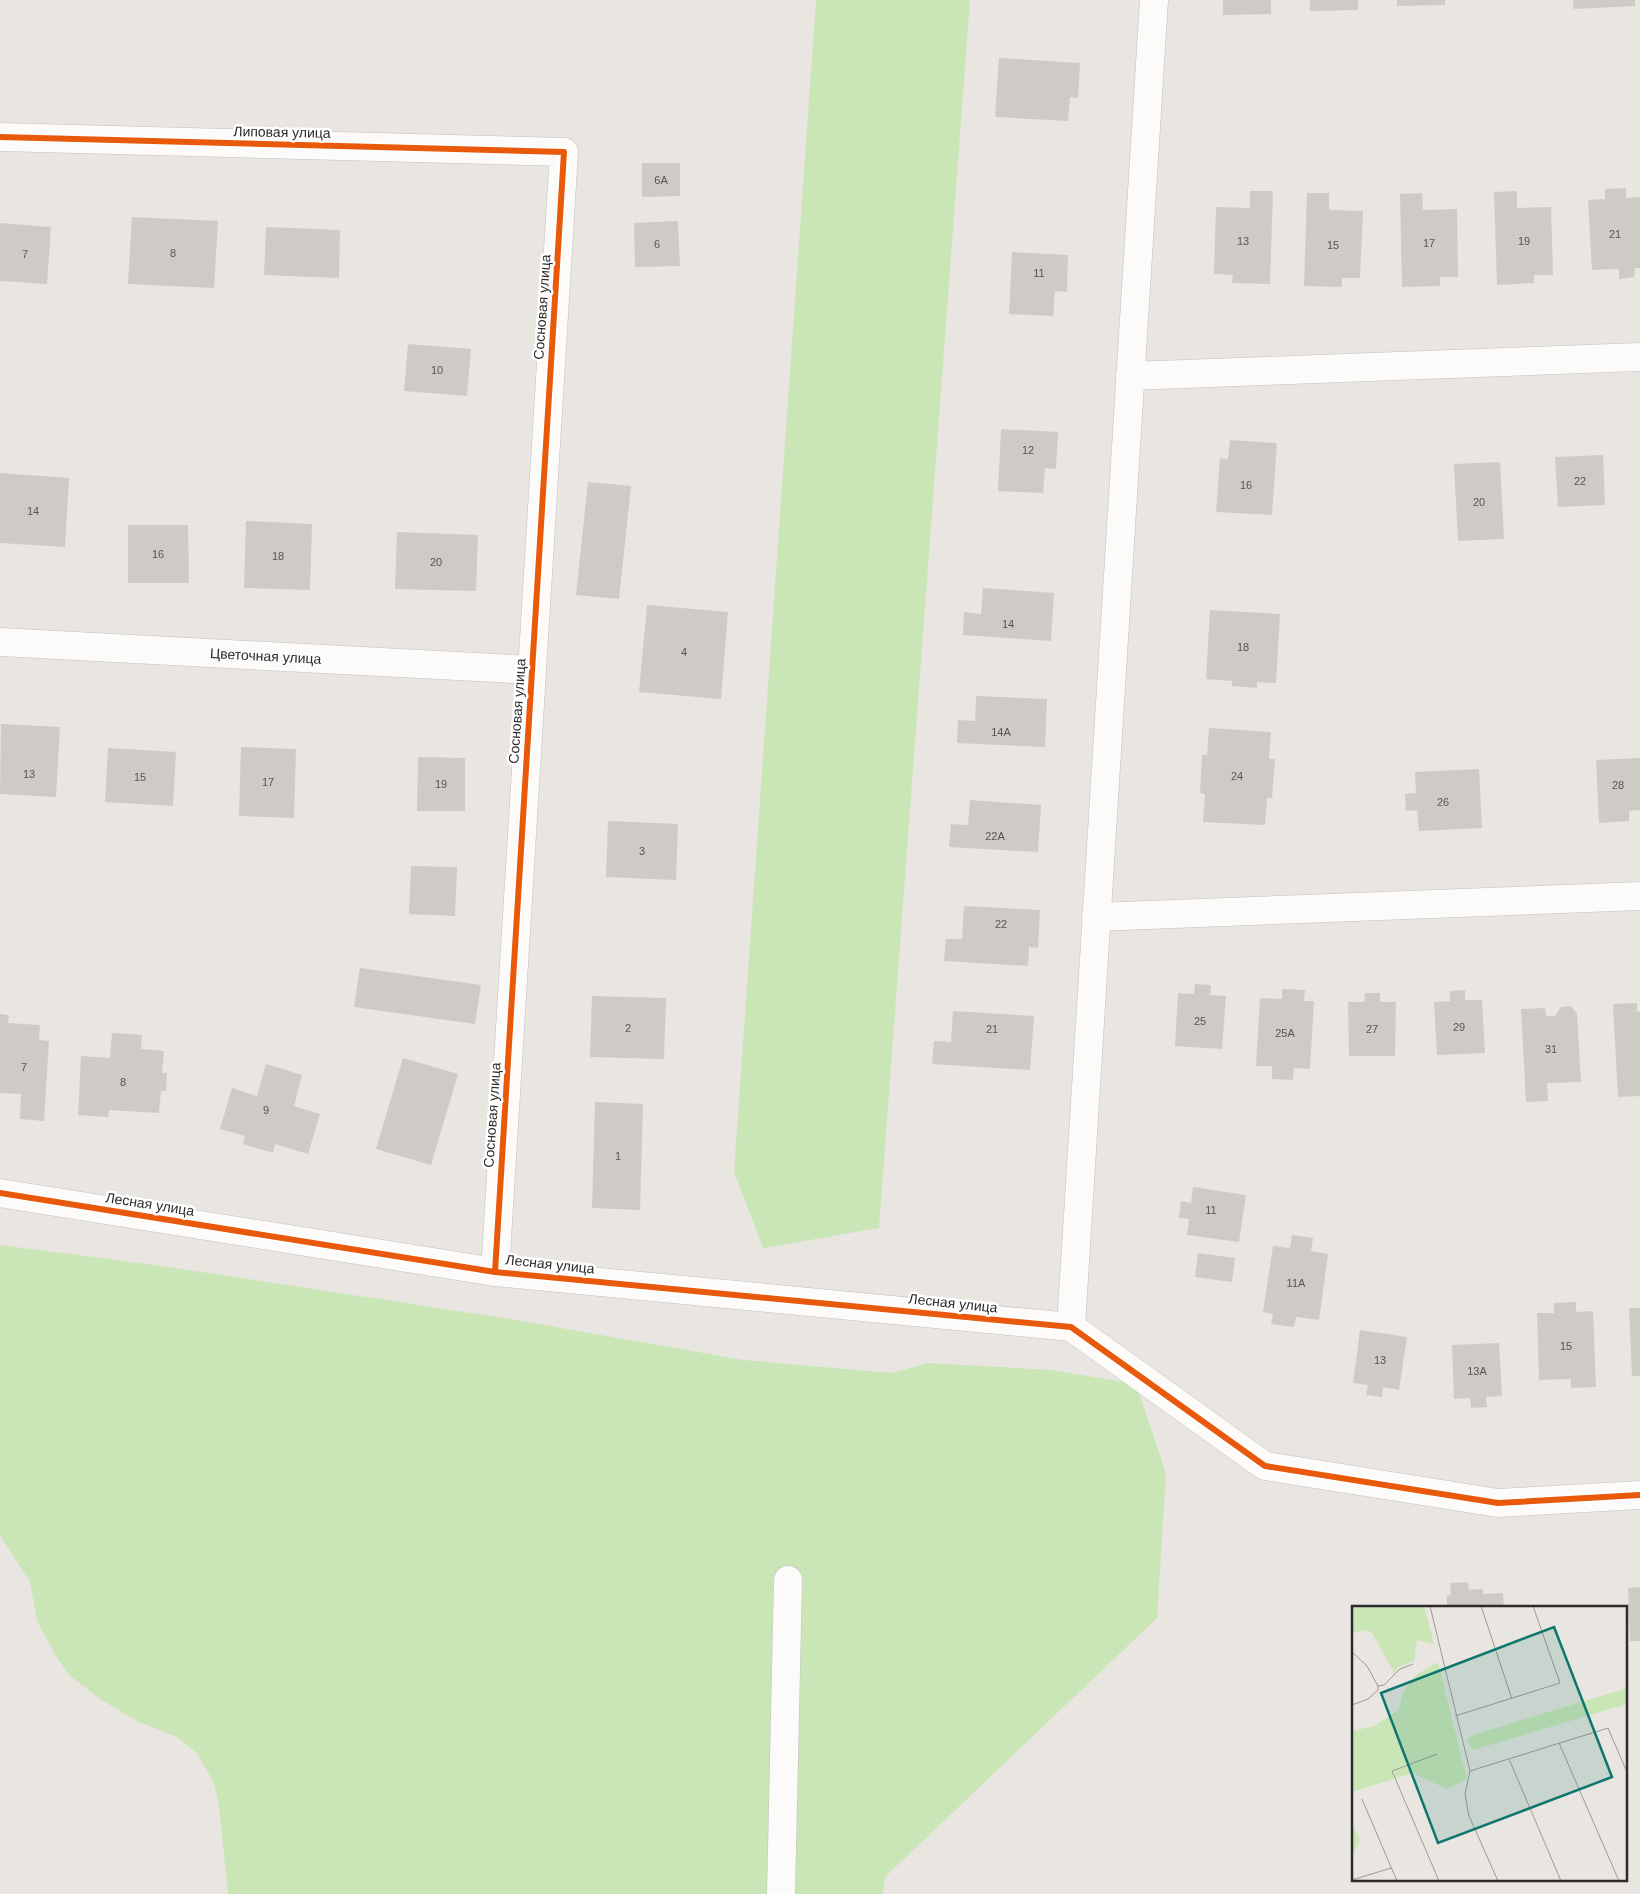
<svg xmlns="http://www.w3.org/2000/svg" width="1640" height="1894" font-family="Arial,sans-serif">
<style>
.green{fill:#cae6b7}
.building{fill:#cecbc7}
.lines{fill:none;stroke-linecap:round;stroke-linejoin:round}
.minor-casing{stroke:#c2c1c2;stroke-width:29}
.minor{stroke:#fcfbfa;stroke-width:28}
.cycleway-casing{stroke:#fff;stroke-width:9}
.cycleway{stroke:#e8590c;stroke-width:6}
.labels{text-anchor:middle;stroke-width:5;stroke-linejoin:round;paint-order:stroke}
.number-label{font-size:11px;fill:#565554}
.street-label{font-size:14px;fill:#2b2b2b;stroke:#fff}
.inset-road{fill:none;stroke:#9d9b98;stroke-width:1}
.view{fill:#0f766e;fill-opacity:0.15;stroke:#0f766e;stroke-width:2.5}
.inset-edge{fill:none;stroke:#2b2b2b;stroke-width:2.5}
</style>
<rect width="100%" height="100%" fill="#e9e5e0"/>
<g class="green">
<polygon points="816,0 970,0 879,1228 763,1248 734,1172"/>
<polygon points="0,1245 162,1266 510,1319 743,1360 891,1373 928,1363 1052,1370 1136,1384 1166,1473 1157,1618 885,1877 883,1894 228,1894 219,1806 214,1783 197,1753 177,1737 137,1721 100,1699 70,1676 56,1656 37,1621 30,1582 0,1535"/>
</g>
<g class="building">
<polygon points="1223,0 1271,0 1271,14 1223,15"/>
<polygon points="1310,0 1358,0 1358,10 1310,11"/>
<polygon points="1397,0 1445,0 1445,5 1397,6"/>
<polygon points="1573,0 1635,0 1635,6 1574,9"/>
<polygon points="999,58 1080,63 1078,98 1070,97 1068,121 995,117"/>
<polygon points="642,163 680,163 680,196 642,197"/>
<polygon points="1626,188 1626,198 1640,197 1640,268 1635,268 1634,277 1619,279 1619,269 1592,270 1588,200 1605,199 1605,189"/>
<polygon points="1250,191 1273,191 1270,284 1232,283 1233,275 1214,274 1216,207 1250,208"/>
<polygon points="1517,191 1517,208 1551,207 1553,275 1534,275 1534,283 1497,285 1494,192"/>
<polygon points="1307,193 1329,193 1329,210 1363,211 1360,278 1342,278 1342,287 1304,286"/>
<polygon points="1422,193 1423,210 1457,209 1458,277 1440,277 1440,286 1402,287 1400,194"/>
<polygon points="132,217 218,221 214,288 128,284"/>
<polygon points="678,221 680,266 635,267 634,223"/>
<polygon points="0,223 51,227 47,284 0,281"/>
<polygon points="266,227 340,230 339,278 264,275"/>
<polygon points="1012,252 1068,255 1067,292 1055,291 1053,316 1009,314"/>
<polygon points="408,344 471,349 467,396 404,391"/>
<polygon points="1001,429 1058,432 1056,469 1045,468 1043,493 998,491"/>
<polygon points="1230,440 1277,443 1272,515 1216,512 1220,458 1228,459"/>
<polygon points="1603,455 1605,505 1558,507 1555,457"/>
<polygon points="1500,462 1504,539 1458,541 1454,464"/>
<polygon points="0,473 69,478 65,547 0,543"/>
<polygon points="588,482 631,486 619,599 576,595"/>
<polygon points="246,521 312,524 310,590 244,588"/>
<polygon points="128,525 188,525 189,583 128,583"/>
<polygon points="397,532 478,535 476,591 395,589"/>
<polygon points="983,588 1054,593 1051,641 963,635 964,612 981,614"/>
<polygon points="647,605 728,612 721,699 639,692"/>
<polygon points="1210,610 1280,614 1276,683 1257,682 1257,688 1232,686 1232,681 1206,679"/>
<polygon points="976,696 1047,699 1045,747 957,743 958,720 975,721"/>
<polygon points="1,724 60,727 56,797 0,794"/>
<polygon points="1209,728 1271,732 1269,759 1275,759 1272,798 1267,798 1265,825 1203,822 1205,794 1200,793 1202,755 1207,755"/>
<polygon points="241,747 296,749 294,818 239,816"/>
<polygon points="108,748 176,752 173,806 105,802"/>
<polygon points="418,757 465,758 465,811 417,811"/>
<polygon points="1640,758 1640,810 1629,811 1629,821 1599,823 1596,760"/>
<polygon points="1479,769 1482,828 1419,831 1417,810 1406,811 1405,794 1416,793 1415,772"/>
<polygon points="970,800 1041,805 1038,852 949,847 951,824 968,825"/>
<polygon points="608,821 678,824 676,880 606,877"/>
<polygon points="411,866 457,867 455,916 409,914"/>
<polygon points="964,906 1040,910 1038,948 1029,947 1028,966 944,961 946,939 962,939"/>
<polygon points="360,968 481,985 475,1024 354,1007"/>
<polygon points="1195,984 1211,985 1210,995 1226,996 1222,1049 1175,1046 1178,993 1194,994"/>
<polygon points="1282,989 1305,990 1304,1001 1314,1001 1310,1069 1294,1068 1293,1080 1272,1079 1272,1066 1256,1066 1260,998 1282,999"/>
<polygon points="1465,990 1465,1000 1482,1000 1485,1053 1437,1055 1434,1002 1450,1001 1450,991"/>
<polygon points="1365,993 1380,993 1380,1002 1396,1002 1395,1056 1349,1056 1348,1002 1364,1002"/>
<polygon points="592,996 666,998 664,1059 590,1057"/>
<polygon points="1637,1003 1637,1012 1640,1011 1640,1096 1618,1097 1613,1004"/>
<polygon points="1571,1006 1577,1014 1581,1082 1547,1083 1548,1101 1526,1102 1521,1009 1545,1008 1546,1016 1555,1016 1561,1007"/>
<polygon points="953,1011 1034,1016 1030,1070 932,1064 934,1041 951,1042"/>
<polygon points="0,1014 9,1015 8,1023 40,1025 39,1040 49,1041 44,1121 20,1119 21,1094 0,1093"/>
<polygon points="112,1033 142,1035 141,1049 164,1051 162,1073 167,1073 166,1091 161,1091 159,1113 109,1110 108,1117 78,1115 81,1056 110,1058"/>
<polygon points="403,1058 458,1074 431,1165 376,1149"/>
<polygon points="266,1064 302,1075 294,1106 320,1114 308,1154 275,1144 273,1153 243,1144 245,1136 220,1129 232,1088 257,1096"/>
<polygon points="595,1102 643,1104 640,1210 592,1208"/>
<polygon points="1193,1187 1246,1195 1239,1242 1187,1235 1189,1219 1179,1218 1181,1201 1191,1203"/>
<polygon points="1292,1235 1313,1238 1311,1251 1328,1254 1319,1320 1296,1317 1294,1327 1271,1324 1273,1314 1263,1312 1273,1246 1290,1248"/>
<polygon points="1198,1253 1235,1258 1232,1282 1195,1277"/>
<polygon points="1576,1302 1576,1312 1593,1311 1596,1387 1571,1388 1571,1379 1539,1380 1537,1313 1554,1313 1554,1303"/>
<polygon points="1629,1308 1640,1308 1640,1376 1632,1376"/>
<polygon points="1360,1330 1407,1337 1399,1390 1383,1387 1382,1397 1366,1395 1368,1385 1353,1383"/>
<polygon points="1499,1343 1502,1396 1486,1397 1487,1407 1471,1408 1470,1398 1454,1399 1452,1345"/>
<polygon points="1468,1582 1469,1590 1483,1589 1483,1594 1503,1593 1504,1608 1447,1608 1447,1596 1451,1595 1450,1583"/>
<polygon points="1640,1587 1640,1641 1630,1641 1628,1588"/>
</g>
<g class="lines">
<g class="minor-casing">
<g id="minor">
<polyline points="0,137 564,152 495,1272"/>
<polyline points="1130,376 1640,357"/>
<path id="s1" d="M0,642L532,670"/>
<polyline points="1096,917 1640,896"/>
<polyline points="0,1193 495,1272 1071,1327 1265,1466 1498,1503 1640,1495"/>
<polyline points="1071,1327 1154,0"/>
<polyline points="781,1894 788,1580"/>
</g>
</g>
<use href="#minor" class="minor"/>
<g class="cycleway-casing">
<g id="cycleway">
<polyline points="0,137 564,152 495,1272"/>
<polyline points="0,1193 495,1272 1071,1327 1265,1466 1498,1503 1640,1495"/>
</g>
</g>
<use href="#cycleway" class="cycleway"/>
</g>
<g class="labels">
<g class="number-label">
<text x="661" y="184">6А</text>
<text x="1615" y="238">21</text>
<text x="1243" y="245">13</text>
<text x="1524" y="245">19</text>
<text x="1429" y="247">17</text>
<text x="657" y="248">6</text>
<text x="1333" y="249">15</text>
<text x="173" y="257">8</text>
<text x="25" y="258">7</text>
<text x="1039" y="277">11</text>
<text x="437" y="374">10</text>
<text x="1028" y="454">12</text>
<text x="1580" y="485">22</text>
<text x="1246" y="489">16</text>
<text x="1479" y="506">20</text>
<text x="33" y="515">14</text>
<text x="158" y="558">16</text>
<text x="278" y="560">18</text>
<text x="436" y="566">20</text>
<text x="1008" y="628">14</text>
<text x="1243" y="651">18</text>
<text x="684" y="656">4</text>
<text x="1001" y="736">14А</text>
<text x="29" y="778">13</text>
<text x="1237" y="780">24</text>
<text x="140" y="781">15</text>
<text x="268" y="786">17</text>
<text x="441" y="788">19</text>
<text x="1618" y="789">28</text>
<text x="1443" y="806">26</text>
<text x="995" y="840">22А</text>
<text x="642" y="855">3</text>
<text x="1001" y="928">22</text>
<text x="1200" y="1025">25</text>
<text x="1459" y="1031">29</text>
<text x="628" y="1032">2</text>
<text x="992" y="1033">21</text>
<text x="1372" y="1033">27</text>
<text x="1285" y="1037">25А</text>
<text x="1551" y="1053">31</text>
<text x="24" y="1071">7</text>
<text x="123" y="1086">8</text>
<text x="266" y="1114">9</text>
<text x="618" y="1160">1</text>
<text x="1211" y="1214">11</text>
<text x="1296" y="1287">11А</text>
<text x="1566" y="1350">15</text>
<text x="1380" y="1364">13</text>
<text x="1477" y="1375">13А</text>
</g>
<g class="street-label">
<text transform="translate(282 132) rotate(1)" y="5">Липовая улица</text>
<text transform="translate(542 307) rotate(-86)" y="5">Сосновая улица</text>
<text dy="5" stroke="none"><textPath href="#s1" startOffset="266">Цветочная улица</textPath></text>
<text transform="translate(517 711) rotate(-86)" y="5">Сосновая улица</text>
<text transform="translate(492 1115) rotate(-86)" y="5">Сосновая улица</text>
<text transform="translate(150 1204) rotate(9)" y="5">Лесная улица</text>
<text transform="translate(550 1264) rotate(6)" y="5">Лесная улица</text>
<text transform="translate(953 1303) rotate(6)" y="5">Лесная улица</text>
</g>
</g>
<g transform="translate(1352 1606)">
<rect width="275" height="275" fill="#e9e5e0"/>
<path d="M0,0H72L82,38L65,34L62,55L46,61L43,68L20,27L15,24L0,27ZM86,56L115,173L95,183L61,167L0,186V125L23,120L47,103L51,86L64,69ZM275,82V98L121,144L115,134L121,129ZM0,218L8,234L0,250Z" fill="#cae6b7"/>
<path class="inset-road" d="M78,0L118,165L113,188L117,210L146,275M129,0L160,93M0,46L15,60L26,80V84L16,93L0,99M26,80L32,79L48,63L61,58M103,110L208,77L181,0M207,137L267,275M85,148L40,165L87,275M157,153L209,275M118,165L256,122L275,166M10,193L45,275M0,274L39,262"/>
<path class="view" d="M202,21L260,171L86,237L29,87Z"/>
<rect width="275" height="275" class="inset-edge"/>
</g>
</svg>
